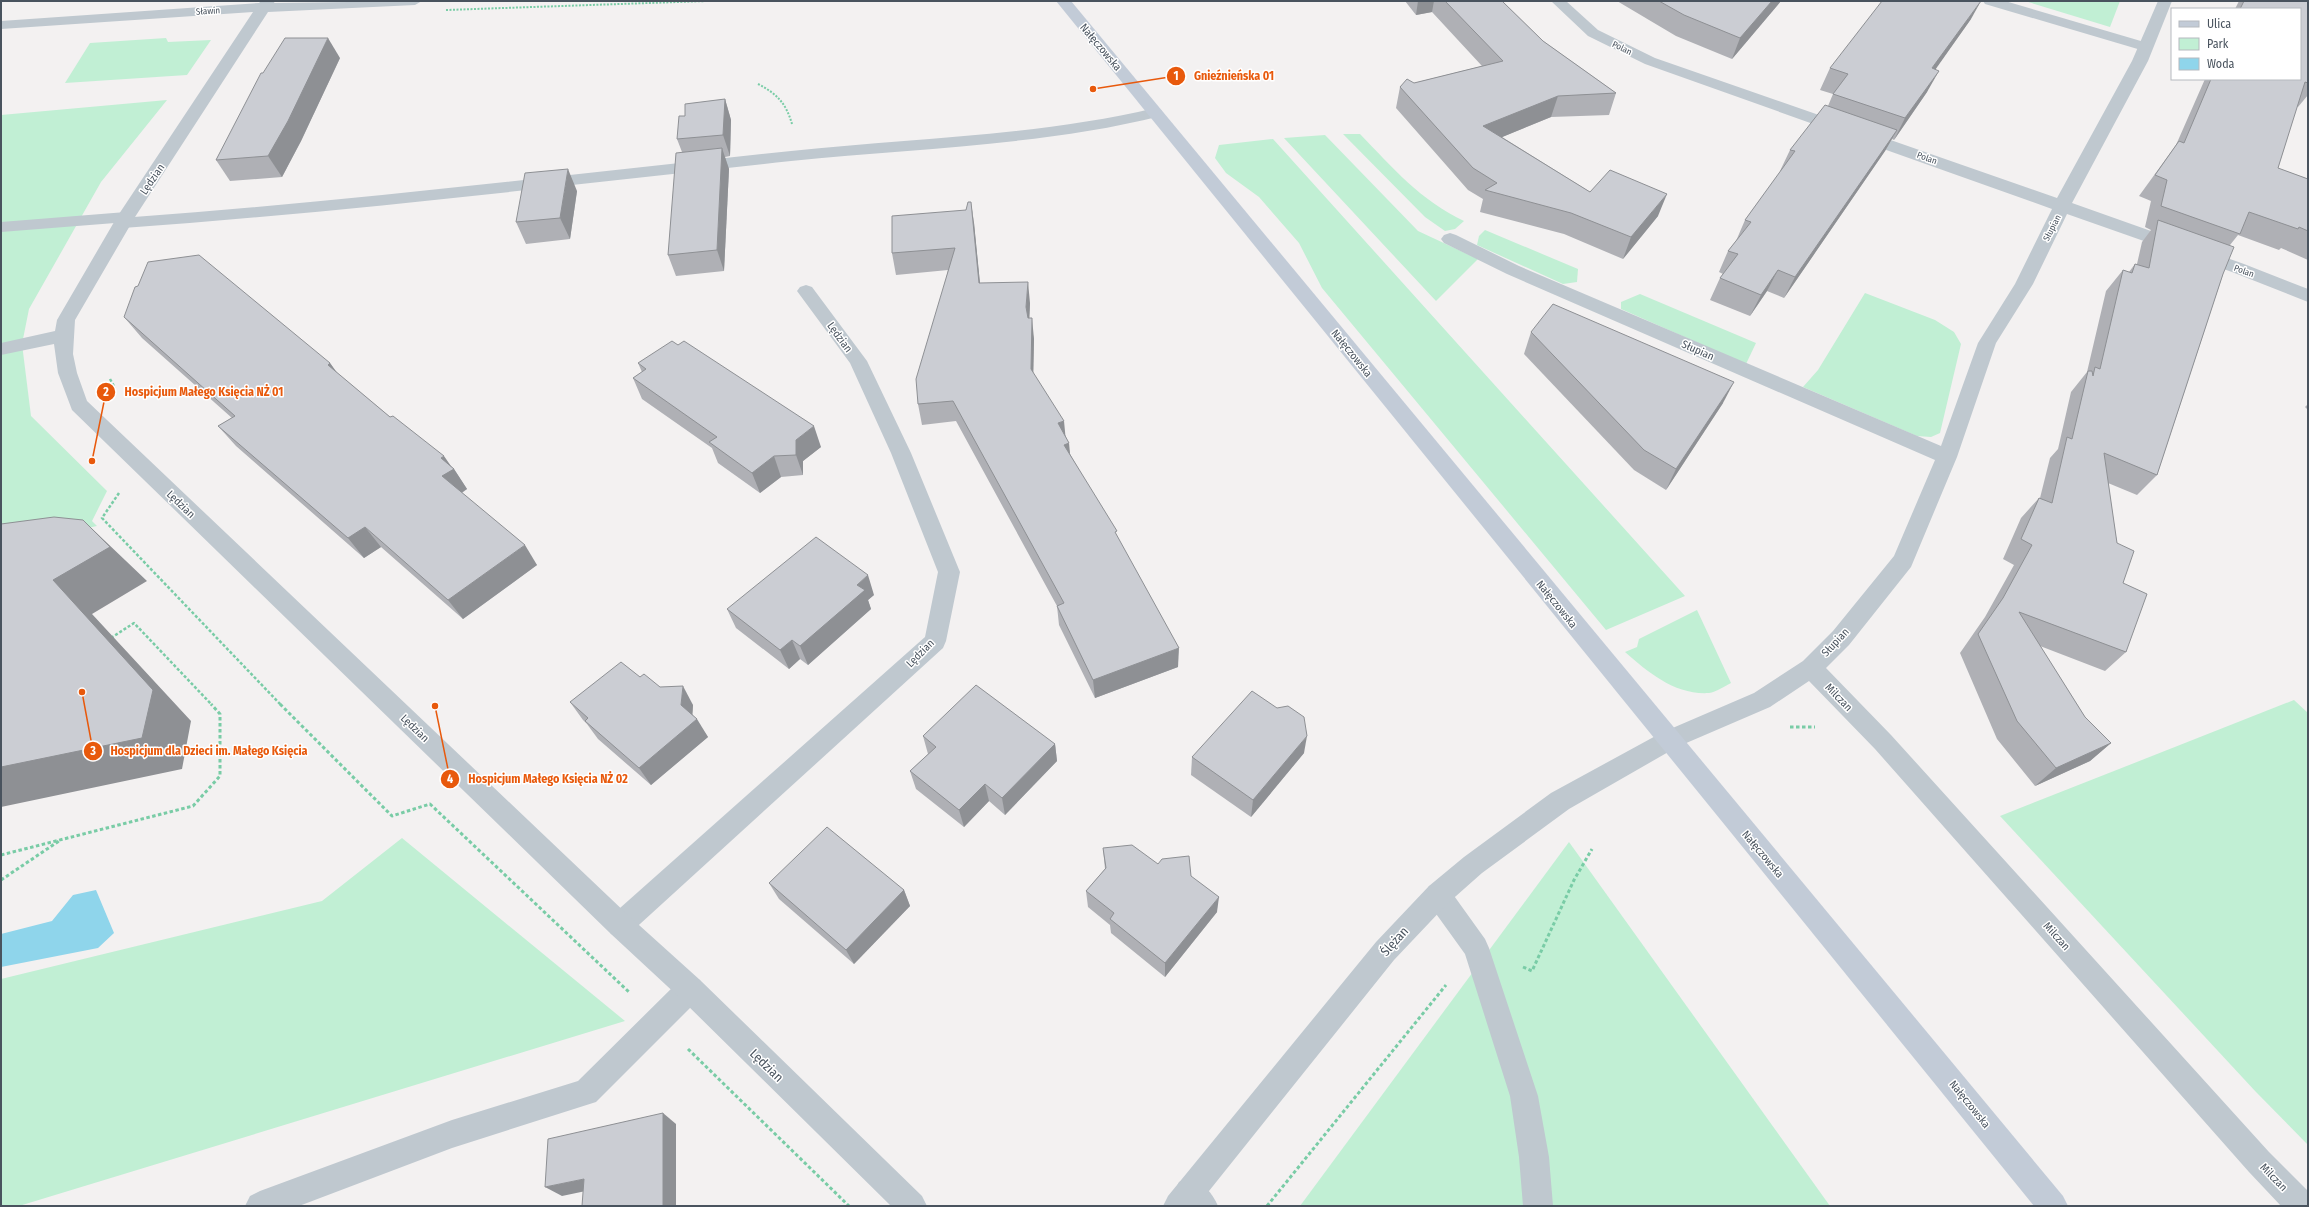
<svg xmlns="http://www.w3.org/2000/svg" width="2309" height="1207" font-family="'Fira Sans Condensed',sans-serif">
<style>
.green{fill:#c1efd4}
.water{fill:#8fd5eb}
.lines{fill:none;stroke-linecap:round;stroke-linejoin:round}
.path-far2{stroke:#79cca6;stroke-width:2;stroke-dasharray:2 1.5;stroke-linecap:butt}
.path-far1{stroke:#79cca6;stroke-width:2.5;stroke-dasharray:3 2;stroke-linecap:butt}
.path{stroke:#79cca6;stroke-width:3;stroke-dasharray:3.5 2.5;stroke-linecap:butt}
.lane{fill:#bfc8cf;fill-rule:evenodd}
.street{fill:#bfc8cf;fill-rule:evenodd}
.secondary{fill:#c2cbd7;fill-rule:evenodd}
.wall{fill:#afb0b5}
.shaded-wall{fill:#8e9094}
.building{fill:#cbcdd3;stroke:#8e9094}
.labels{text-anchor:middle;stroke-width:3;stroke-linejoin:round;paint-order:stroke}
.far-street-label{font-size:9px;fill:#49535e;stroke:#fff}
.street-label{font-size:11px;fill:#49535e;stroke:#fff}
.near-street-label{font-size:13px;fill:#49535e;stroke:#fff}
.leader{fill:none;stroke:#e8590c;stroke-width:1.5}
.callout-dot{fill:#e8590c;stroke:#fff;stroke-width:1.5}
.mark-label{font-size:12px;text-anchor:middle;font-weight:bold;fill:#fff}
.callout-label{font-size:12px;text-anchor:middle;font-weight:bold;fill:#e8590c;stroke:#fff;stroke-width:3;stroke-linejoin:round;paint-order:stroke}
</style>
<rect width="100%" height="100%" fill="#f3f1f1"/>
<g class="green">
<polygon points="2025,1 2120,1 2110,27"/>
<polygon points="166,38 168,42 211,40 187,75 65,83 90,43"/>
<polygon points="167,100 101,182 29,309 22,344 31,416 107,491 92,521 97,526 1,546 1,115"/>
<path d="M1343,134H1360C1392,167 1421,201 1464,221L1455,229L1445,231L1425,217Z"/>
<polygon points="1325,135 1418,231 1478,259 1436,301 1284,138"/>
<polygon points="1273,139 1685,596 1606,630 1322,288 1299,243 1259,197 1226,173 1215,158 1219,145"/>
<polygon points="1485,230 1578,269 1577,282 1563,284 1477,245 1479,236"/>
<polygon points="1865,293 1935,320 1954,332 1961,344 1940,433 1931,437 1917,436 1803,387 1818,370"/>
<polygon points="1640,294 1756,343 1746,364 1621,309 1621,302"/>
<path d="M1697,610L1731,683C1725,686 1716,692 1709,693C1675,695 1649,673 1625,652L1637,647L1639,639Z"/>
<polygon points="2294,700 2308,713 2308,1145 2256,1092 2000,816"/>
<polygon points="402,838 625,1021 19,1206 1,1206 1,979 322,901"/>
<polygon points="1569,842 1830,1206 1300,1206"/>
</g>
<polygon class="water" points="96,890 114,933 98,948 1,967 1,934 52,921 73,895"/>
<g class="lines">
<g class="path-far2">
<polyline points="446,10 707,1"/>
<path d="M758,84C777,94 786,103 792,124"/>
</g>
<g class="path-far1">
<polyline points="110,379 115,388"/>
<polyline points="119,493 102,518 281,705"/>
<polyline points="111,638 134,623 212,705"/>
</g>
<g class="path">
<polyline points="280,704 392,816 430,804 630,993"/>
<polyline points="1790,727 1815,727"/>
<polyline points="1,855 193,806 220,776 220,714 211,704"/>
<polyline points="1,880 59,841"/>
<polyline points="1523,967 1532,971 1574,880 1592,849"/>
<polyline points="688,1049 849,1206"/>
<polyline points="1267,1206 1446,985"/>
</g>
<g class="lane">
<polygon points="1983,1 2005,1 2151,44 2153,47 2151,50 2141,50 1985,4"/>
<path d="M1155,108L1161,110L1163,113L1161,116C1041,146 914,148 791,161C569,185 346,212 123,228L117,227L115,223L1,232V222L126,212L132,213L134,217C354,201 573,174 791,151C911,138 1038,136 1155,108Z"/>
<polygon points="806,285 812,287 867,361 911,453 960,572 946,641 943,648 629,934 620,937 611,934 607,925 611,916 925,637 938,572 891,453 850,363 797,291 800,287"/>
<polygon points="1438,883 1447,886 1485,939 1489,948 1538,1096 1549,1157 1553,1206 1523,1206 1519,1157 1510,1096 1465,954 1429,904 1425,895 1429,886"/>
<polygon points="690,976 700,980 703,989 700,998 596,1102 452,1148 299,1206 245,1206 250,1196 260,1191 452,1120 578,1081 680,980"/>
<path d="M1189,1177C1203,1183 1212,1192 1218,1206H1182L1174,1192L1179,1182Z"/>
</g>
<g class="street">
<polygon points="261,1 275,1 274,3 422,1 415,5 268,12 135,217 75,320 73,354 77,373 87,401 629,916 700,980 922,1196 927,1206 891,1206 680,998 611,934 72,410 58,373 54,344 1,355 1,343 55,331 57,320 117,217 253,12 1,29 1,21 259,3"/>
<polygon points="1551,1 1566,1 1598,30 1655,58 2057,198 2132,61 2158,1 2172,1 2148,61 2072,203 2244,264 2308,289 2308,302 2232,272 2067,214 2033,284 1996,343 1957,457 1911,567 1849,645 1826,668 1891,735 2269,1152 2308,1191 2308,1206 2281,1206 2249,1172 1875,749 1809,681 1770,707 1677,747 1569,809 1482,873 1447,904 1394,960 1197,1206 1163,1206 1168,1196 1376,942 1429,886 1464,857 1551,793 1661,733 1754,693 1803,661 1833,631 1894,556 1935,460 1507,274 1444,243 1441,239 1444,235 1450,233 1456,235 1519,266 1941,446 1978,343 2015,284 2052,209 1645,64 1588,36"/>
</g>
<polygon class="secondary" points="1056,1 1071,1 2063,1196 2068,1206 2034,1206"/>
</g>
<g class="wall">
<polygon points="1405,1 1502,1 1543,41 1616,93 1609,115 1551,117 1502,137 1590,192 1658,216 1623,259 1564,234 1480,212 1483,199 1468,190 1396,108 1400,87 1414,83 1482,66 1432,12 1416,15"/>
<polygon points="1617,1 1781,1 1732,59 1676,36"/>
<polygon points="2239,1 2308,1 2308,95 2298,107 2297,106 2278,168 2308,179 2308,260 2281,248 2279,250 2238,235 2230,245 2223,274 2157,475 2137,495 2108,483 2123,583 2126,652 2105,671 2040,646 2085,717 2111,743 2090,761 2035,786 1997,739 1960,653 1985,617 2014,565 2003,559 2021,518 2039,498 2040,498 2050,458 2058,449 2071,392 2087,372 2106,291 2123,270 2129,272 2135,264 2137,264 2142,242 2151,230 2145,227 2151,201 2139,196 2176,145 2205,79 2300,79 2300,9 2235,9"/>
<polygon points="1971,19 1935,69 1927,92 1894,140 1892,139 1885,151 1784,298 1767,291 1750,316 1710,300 1720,278 1723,274 1719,272 1728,251 1736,241 1745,220 1781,171 1780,171 1790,150 1828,106 1833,94 1820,90 1830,68"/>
<polygon points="340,58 301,141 282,177 230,181 216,160 263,73"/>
<polygon points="725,99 731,120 730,156 725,157 729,169 724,271 676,276 668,255 682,152 677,139 685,116"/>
<polygon points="577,191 570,239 526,244 516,222"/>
<polygon points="974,223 980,283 1030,303 1029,318 1034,339 1033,373 1066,437 1070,454 1117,536 1178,667 1095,698 1059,625 1057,606 956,421 922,425 918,404 948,270 896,275 892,253"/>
<polygon points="124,317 330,363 337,373 390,417 454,469 467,489 462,493 537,565 463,619 381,547 364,558 236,446 218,426 232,418 142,338"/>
<polygon points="1531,332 1723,403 1666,490 1634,470 1524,354"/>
<polygon points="638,363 821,447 803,461 803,475 781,477 760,493 718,463 712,448 642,399 633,378 642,372"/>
<polygon points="2308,404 2308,410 2305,407"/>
<polygon points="874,595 868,600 871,609 808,665 800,659 789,669 736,628 727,609"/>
<polygon points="640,677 693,705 692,714 708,737 651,785 598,739 587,724 583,720 570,702"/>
<polygon points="1277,708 1304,753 1251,817 1191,775 1192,757"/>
<polygon points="923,736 1055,744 1057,761 1005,815 989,801 964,827 916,789 910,771 928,754"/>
<polygon points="1103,848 1158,864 1191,876 1217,912 1165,977 1111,933 1110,925 1088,907 1086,891 1105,869"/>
<polygon points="769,883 904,890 910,906 854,964 779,899"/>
</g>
<g class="shaded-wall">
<polygon points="1418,1 1434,1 1432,12 1416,15"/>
<polygon points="1772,1 1781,1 1732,59 1740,38"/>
<polygon points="1981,1 1971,19 1921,90 1932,68"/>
<polygon points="328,38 340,58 301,141 282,177 268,156"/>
<polygon points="1939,71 1927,92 1894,140 1905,118"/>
<polygon points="1558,96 1551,117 1478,147 1483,126"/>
<polygon points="725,99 731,120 730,156 723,135"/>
<polygon points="1897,130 1885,151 1784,298 1795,277"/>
<polygon points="722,148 729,169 724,271 717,250"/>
<polygon points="568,169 577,191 570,239 560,218"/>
<polygon points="1667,194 1658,216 1623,259 1631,237"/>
<polygon points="971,202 974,223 982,304 979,283"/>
<polygon points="1778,270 1767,291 1750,316 1761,295"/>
<polygon points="1028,282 1030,303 1029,328 1026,307"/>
<polygon points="1032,318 1034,339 1033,390 1031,369"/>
<polygon points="330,363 345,384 328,365"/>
<polygon points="1734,382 1723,403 1666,490 1676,469"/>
<polygon points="1064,421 1066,442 1058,423"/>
<polygon points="814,426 821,447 803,461 803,475 796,455 796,440"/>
<polygon points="1069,443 1071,464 1064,445"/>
<polygon points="444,456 453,469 454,469 467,489 456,496 442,476 441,458"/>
<polygon points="774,456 781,477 760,493 752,473"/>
<polygon points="83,520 147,581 92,614 191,721 182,769 1,807 1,767 53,580"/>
<polygon points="365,527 381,547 364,558 348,538"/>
<polygon points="525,545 537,565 463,619 448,600"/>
<polygon points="868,575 874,595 868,600 871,609 808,665 800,646 857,585"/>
<polygon points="792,640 800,659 789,669 780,650"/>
<polygon points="1179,648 1178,667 1095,698 1093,680"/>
<polygon points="683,686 693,705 692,723 681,705"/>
<polygon points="697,719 708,737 651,785 639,768"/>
<polygon points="1307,736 1304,753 1251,817 1253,800"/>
<polygon points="2111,743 2090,761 2035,786 2056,768"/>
<polygon points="1055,744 1057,761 1005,815 1002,798"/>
<polygon points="985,784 989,801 964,827 959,810"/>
<polygon points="904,890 910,906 854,964 846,950"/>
<polygon points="1219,897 1217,912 1165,977 1165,963"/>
<polygon points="663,1113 676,1124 676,1206 663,1206"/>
<polygon points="584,1179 600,1188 562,1196 545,1187"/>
</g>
<g class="building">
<polygon points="1445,1 1502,1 1543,41 1616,93 1558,96 1483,126 1590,192 1610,170 1667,194 1631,237 1571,213 1485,190 1497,183 1473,168 1400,87 1407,79 1414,83 1503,61"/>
<polygon points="1659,1 1772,1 1740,38 1684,15"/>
<polygon points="1882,1 1981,1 1932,68 1939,71 1905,118 1833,94 1848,74 1830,68"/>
<polygon points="2244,1 2308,1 2308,83 2305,82 2278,168 2308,179 2308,231 2299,227 2298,229 2249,212 2240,234 2161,206 2167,180 2155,175 2179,141 2184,143 2211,79 2300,79 2300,9 2240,9"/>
<polygon points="285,38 328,38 288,121 268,156 216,160 261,73 263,73"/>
<polygon points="725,99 723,135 677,139 679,116 685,116 685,104"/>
<polygon points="1825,105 1897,130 1795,277 1778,270 1761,295 1720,278 1738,254 1728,251 1751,222 1745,220 1795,151 1790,150"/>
<polygon points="722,148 717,250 668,255 676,153"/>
<polygon points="568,169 560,218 516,222 525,173"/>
<polygon points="968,202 971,202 979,283 1028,282 1026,307 1028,318 1032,318 1031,369 1064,421 1058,423 1069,443 1064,445 1117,531 1115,532 1179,648 1093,680 1057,606 1064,603 953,401 918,404 916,379 955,248 892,253 892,216 966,210"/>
<polygon points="2158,220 2234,247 2223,274 2157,475 2104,453 2117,543 2134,551 2123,583 2147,594 2126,652 2019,612 2085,717 2111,743 2056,768 2017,721 1978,634 2003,598 2032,545 2021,539 2039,498 2052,503 2067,437 2072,439 2088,371 2092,371 2093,376 2095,367 2100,369 2123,270 2132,273 2135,264 2149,268"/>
<polygon points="199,255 330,363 328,365 390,417 393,416 444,456 441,458 454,469 442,476 525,545 448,600 365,527 348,538 218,426 235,416 124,317 135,287 138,286 148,262"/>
<polygon points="1553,304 1734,382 1676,469 1644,450 1531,332"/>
<polygon points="672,341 678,345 684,341 814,426 796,440 796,455 774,456 752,473 709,442 717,437 633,378 646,369 638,363"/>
<polygon points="54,517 83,520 110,547 53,580 153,690 142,738 1,767 1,524"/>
<polygon points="816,537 868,575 857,585 865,590 800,646 792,640 780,650 727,609"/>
<polygon points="621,662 640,677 644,674 660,687 683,686 681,705 697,719 639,768 585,721 588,718 570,702"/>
<polygon points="976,685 1055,744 1002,798 985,784 959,810 910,771 936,747 923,736"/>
<polygon points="1252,691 1277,708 1288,706 1304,717 1307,736 1253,800 1192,757"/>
<polygon points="827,827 904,890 846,950 769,883"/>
<polygon points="1132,845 1158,864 1162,859 1189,856 1191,876 1219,897 1165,963 1110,919 1114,913 1086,891 1106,868 1103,848"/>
<polygon points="663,1113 663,1206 582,1206 584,1179 545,1187 548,1139"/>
</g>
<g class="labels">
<g class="far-street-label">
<text transform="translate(208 11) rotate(-3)" y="3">Sławin</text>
<text transform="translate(1622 48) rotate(26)" y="3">Polan</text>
<text transform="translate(1927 158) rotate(20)" y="3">Polan</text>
<text transform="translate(2052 228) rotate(-63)" y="3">Słupian</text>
<text transform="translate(2244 271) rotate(20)" y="3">Polan</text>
</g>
<g class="street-label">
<text transform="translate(1101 47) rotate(50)" y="4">Nałęczowska</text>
<text transform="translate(152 179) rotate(-56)" y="4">Lędzian</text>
<text transform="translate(840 337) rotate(54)" y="4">Lędzian</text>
<text transform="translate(1698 350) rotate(24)" y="4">Słupian</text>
<text transform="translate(1352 353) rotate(51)" y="4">Nałęczowska</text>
<text transform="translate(181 504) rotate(44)" y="4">Lędzian</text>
<text transform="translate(1557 604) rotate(51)" y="4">Nałęczowska</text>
<text transform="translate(1835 642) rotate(-47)" y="4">Słupian</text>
<text transform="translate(920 653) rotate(-45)" y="4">Lędzian</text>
<text transform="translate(1839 697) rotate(46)" y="4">Milczan</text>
<text transform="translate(415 728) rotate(44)" y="4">Lędzian</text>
<text transform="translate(1763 854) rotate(50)" y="4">Nałęczowska</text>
<text transform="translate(2057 936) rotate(48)" y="4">Milczan</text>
<text transform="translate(1970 1104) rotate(51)" y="4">Nałęczowska</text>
<text transform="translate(2274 1177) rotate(46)" y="4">Milczan</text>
</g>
<g class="near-street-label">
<text transform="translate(1394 941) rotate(-48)" y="5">Ślężan</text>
<text transform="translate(767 1065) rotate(44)" y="5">Lędzian</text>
</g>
</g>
<path class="leader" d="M1093 89L1176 76M92 461L106 392M82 692L93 751M435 706L450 779"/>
<g class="callout-dot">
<circle cx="1093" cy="89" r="4"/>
<circle cx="92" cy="461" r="4"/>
<circle cx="82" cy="692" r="4"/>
<circle cx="435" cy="706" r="4"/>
<circle cx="1176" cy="76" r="10"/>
<circle cx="106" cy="392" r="10"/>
<circle cx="93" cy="751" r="10"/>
<circle cx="450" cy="779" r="10"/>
</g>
<g class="mark-label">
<text x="1176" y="80">1</text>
<text x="106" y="396">2</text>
<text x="93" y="755">3</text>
<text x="450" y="783">4</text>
</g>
<g class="callout-label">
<text x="1234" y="80">Gnieźnieńska 01</text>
<text x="204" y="396">Hospicjum Małego Księcia NŻ 01</text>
<text x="209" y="755">Hospicjum dla Dzieci im. Małego Księcia</text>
<text x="548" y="783">Hospicjum Małego Księcia NŻ 02</text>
</g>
<rect width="2309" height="1207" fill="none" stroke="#49535e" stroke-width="4"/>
<rect x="2171" y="8" width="130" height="72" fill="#ffffff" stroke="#b6babf"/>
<rect x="2179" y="21" width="20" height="6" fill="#c2cbd7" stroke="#b6babf"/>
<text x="2207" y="28" font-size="12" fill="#49535e">Ulica</text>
<rect x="2179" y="38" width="20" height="12" fill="#c1efd4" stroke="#b6babf"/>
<text x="2207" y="48" font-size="12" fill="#49535e">Park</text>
<rect x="2179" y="58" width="20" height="12" fill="#8fd5eb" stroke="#b6babf"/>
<text x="2207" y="68" font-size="12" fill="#49535e">Woda</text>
</svg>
